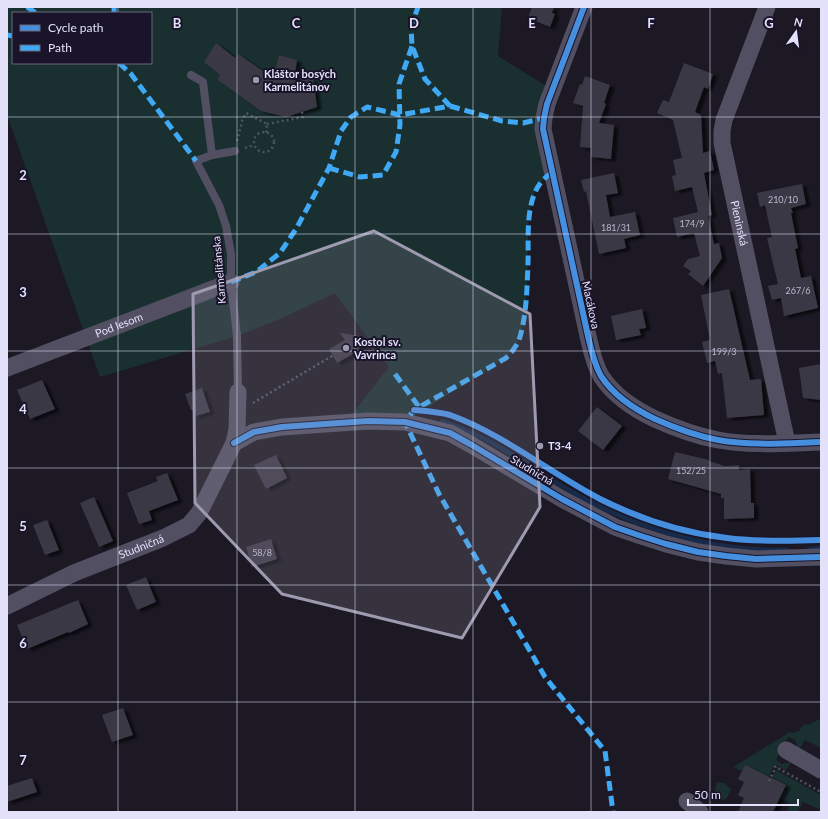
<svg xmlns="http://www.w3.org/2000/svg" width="828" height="819" font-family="Lato,sans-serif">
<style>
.green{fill:#192f30;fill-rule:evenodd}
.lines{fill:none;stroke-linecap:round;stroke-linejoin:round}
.stream{stroke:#182a4a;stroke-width:4.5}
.building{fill:#3b3845;filter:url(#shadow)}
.path{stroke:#4c5562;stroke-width:2.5;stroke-dasharray:2 3;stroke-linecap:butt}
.service{stroke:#524f63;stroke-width:8}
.minor{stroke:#524f63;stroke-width:17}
.quiet{stroke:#3fa9f5;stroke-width:5;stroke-dasharray:10 5;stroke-linecap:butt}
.cycleway-casing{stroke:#191429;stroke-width:8}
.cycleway{stroke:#468fdf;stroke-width:6}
.marked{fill:#9e9bb0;fill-opacity:0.2;stroke:#9e9bb0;stroke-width:3;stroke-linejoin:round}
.grid{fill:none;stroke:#e4e1fb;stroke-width:1;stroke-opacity:0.55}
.poi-dot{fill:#9e9bb0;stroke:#191429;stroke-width:1.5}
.labels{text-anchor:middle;stroke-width:4;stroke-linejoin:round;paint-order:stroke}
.number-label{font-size:9px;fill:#bab7ce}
.poi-label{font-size:11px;font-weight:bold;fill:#e4e1fb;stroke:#191429;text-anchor:start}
.street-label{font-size:11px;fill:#e4e1fb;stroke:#191429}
.grid-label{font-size:13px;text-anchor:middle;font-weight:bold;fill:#e4e1fb;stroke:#191429;stroke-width:4;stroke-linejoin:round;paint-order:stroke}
</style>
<defs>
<filter id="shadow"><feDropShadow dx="4.5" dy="2.5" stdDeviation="1" flood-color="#0009"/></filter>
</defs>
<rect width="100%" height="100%" fill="#1c1924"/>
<g class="green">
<path d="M7,7H502L498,56L553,90L547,104L552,173C523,189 529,235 528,263C527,285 527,310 521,333C519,343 513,351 506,358L405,422H346L389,367L335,293L282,318L237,336L100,377L7,115ZM13,13H151V63H13Z"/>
<polygon points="821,718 821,748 805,740 800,748 798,748 795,740 789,737 787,739 776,760 782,764 791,762 786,770 774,764 768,780 745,765 742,771 733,767 790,732 793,733 801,730 800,728 806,724 809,725"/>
<polygon points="776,770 821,795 821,810 803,802 798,812 786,812 791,804 780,798 786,785 772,778"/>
<polygon points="717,782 724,783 731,789 727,798 721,801 714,794"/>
</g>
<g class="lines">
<g class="stream">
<path d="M442,421C465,429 487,439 508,452C525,462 540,473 557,483C625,525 706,552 787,550"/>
<polyline points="809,549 821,548"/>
</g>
</g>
<g class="building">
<polygon points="532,7 554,7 552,13 555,14 550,27 528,18"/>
<polygon points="216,43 235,58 238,54 273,78 279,55 297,60 294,80 313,79 317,107 286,117 261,111 218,80 220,75 204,62"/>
<polygon points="684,63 713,74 708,89 704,87 695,112 701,115 703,153 710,151 714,170 704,173 712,215 708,216 714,244 719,243 722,258 703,286 688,274 691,271 683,266 688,259 700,256 694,233 677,237 673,218 698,212 692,187 675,191 672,176 676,175 673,160 682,158 673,120 657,113 663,100 669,102"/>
<polygon points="585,76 610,85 604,103 606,104 599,123 614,125 611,159 591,157 591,148 580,147 583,106 573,103 580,84 582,85"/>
<polygon points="614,173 618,193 606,195 610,217 635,212 640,235 624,239 626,248 599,254 586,191 584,192 581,180"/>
<polygon points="802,184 806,204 791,208 793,213 791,213 798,248 795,249 801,278 811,276 818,308 784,316 781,298 772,300 768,286 778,284 767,238 772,237 765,205 760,207 757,193"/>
<polygon points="729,289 750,380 761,379 764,415 727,418 722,373 718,374 715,361 707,363 702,342 710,340 701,295"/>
<polygon points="642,309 646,328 639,329 641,335 616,340 611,316"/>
<polygon points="340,333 360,336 365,345 357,350 358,351 337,363 329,349 345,340"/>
<polygon points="821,364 821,400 803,398 799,368"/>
<polygon points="42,380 55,409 30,419 17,390"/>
<polygon points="202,388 210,412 196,416 194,410 191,410 185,394"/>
<polygon points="597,407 622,426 603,450 578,431"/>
<polygon points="675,452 709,460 709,461 725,466 739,465 739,470 750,469 751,503 754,503 754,518 724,519 724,498 721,498 721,494 668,479"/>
<polygon points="276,455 287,478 266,489 254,465"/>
<polygon points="167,473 178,500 149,511 152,520 139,524 127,493 158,481 156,477"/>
<polygon points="94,497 113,541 99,547 80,503"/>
<polygon points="47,520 59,550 45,555 33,525"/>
<polygon points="271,539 277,559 252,567 246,547"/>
<polygon points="146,577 156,602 137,610 126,585"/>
<polygon points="78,600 88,624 69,633 68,632 27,649 17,625"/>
<polygon points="123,708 133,735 112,742 102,715"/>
<polygon points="745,765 786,785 773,812 738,812 744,798 738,795 744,782 738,779"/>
<polygon points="32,778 37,792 7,802 7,786"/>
</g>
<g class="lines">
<g class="path">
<polyline points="267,124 303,117 302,112"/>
<circle cx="264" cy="142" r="10"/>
<polyline points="237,141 242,121 246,113 267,124 266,133"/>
<polyline points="245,148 254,145"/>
<polyline points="253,403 332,356"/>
<polyline points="774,766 821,792"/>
<polyline points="769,781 776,767"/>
</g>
<g class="service">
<polyline points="191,75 203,82 212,155 196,161 219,205 226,226 231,254 231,282 237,336 238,392"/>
<polyline points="212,155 235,151"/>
</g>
<g class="minor">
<path d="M584,7L547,104L544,118L543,129L588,336C591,349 594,364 601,376C614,396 634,409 655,419C675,428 696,436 718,440C752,446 787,443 821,442"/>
<path id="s1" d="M767,7L724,120L722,131V143L787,443"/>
<path id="s2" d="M7,368L231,282"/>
<polyline points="234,443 254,432 282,427 368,421 405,422 450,433 470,444 562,499 615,527 638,535 666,544 698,552 726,556 756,559 821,557"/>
<path id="s3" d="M7,606L74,573L163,538L189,525L199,513L234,443L237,429L238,392"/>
<polyline points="786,750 821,770"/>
<polyline points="687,801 700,812"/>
</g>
<g class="quiet">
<polyline points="27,7 36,13"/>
<polyline points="114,13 114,7"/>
<polyline points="7,35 13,36"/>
<polyline points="119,63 131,74 196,161"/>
<polyline points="450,106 502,121 523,123 544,118"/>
<polyline points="329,168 360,177 383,175 396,152 400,125 399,84 412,46"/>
<path d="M552,173C523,189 529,235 528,263C527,285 527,310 521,333C519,343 513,351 506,358L414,410L405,422L439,494L545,677L605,751L613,812"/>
<polyline points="231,282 256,272 280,253 296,229 329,168 341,131 351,117 367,107 400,115 450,106 425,79 412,46 411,27 418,7"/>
<polyline points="395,374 419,407"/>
</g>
<g class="cycleway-casing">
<g id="cycleway">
<path d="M584,7L547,104L544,118L543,129L588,336C591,349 594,364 601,376C614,396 634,409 655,419C675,428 696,436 718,440C752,446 787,443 821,442"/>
<path d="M414,410C425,411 439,412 450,415C503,434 550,473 600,499C640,519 683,533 727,538C756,542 791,541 821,540"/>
<polyline points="234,443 254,432 282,427 368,421 405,422 450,433 470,444 562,499 615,527 638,535 666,544 698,552 726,556 756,559 821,557"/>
</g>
</g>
<use href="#cycleway" class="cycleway"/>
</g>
<path class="marked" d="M374,231L530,314L540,507L462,638L282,594L195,503L193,294Z"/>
<path class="grid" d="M118,7V13M237,7V812M355,7V812M473,7V812M591,7V812M710,7V812M118,63V812M7,117H821M7,234H821M7,351H821M7,468H821M7,585H821M7,702H821"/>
<g class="poi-dot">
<circle cx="256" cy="80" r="4"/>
<circle cx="346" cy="348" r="4"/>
<circle cx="540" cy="446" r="4"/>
</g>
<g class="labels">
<g class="number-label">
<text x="783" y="203">210/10</text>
<text x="692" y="227">174/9</text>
<text x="616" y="231">181/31</text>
<text x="798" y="294">267/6</text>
<text x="724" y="355">199/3</text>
<text x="691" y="474">152/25</text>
<text x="262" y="556">58/8</text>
</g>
<g class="poi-label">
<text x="264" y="78">Kláštor bosých<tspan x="264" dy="13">Karmelitánov</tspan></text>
<text x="354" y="346">Kostol sv.<tspan x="354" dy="13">Vavrinca</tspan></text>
<text x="548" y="450">T3-4</text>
</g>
<g class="street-label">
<text dy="4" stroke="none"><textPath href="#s1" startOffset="226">Pieninská</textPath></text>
<text transform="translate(219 270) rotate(-95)" y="4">Karmelitánska</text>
<text transform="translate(591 305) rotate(78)" y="4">Macákova</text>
<text dy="4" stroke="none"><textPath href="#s2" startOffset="120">Pod lesom</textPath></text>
<text transform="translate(532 470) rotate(31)" y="4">Studničná</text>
<text dy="4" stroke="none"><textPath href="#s3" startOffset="147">Studničná</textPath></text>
</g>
</g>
<g class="grid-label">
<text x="177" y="28">B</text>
<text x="296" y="28">C</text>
<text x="414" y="28">D</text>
<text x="532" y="28">E</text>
<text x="651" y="28">F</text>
<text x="769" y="28">G</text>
<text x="23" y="180">2</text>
<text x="23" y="297">3</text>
<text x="23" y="414">4</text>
<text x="23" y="531">5</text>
<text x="23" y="648">6</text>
<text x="23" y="765">7</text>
</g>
<rect width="828" height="819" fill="none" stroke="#e4e1fb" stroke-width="16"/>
<rect x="12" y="12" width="140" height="52" fill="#191429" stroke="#6a667d"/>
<rect x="20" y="25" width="20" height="6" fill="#468fdf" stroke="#6a667d"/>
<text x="48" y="32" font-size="12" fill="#e4e1fb">Cycle path</text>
<rect x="20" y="45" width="20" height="6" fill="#3fa9f5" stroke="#6a667d"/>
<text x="48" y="52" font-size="12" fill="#e4e1fb">Path</text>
<g transform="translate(796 32) rotate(14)" stroke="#191429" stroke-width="3" paint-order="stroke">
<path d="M0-3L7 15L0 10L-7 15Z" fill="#e4e1fb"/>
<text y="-6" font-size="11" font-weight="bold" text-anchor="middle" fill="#e4e1fb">N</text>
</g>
<path d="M688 799v6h110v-6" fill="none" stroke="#e4e1fb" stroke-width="2"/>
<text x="694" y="799" font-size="12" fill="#e4e1fb" stroke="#191429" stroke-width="3" paint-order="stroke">50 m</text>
</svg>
